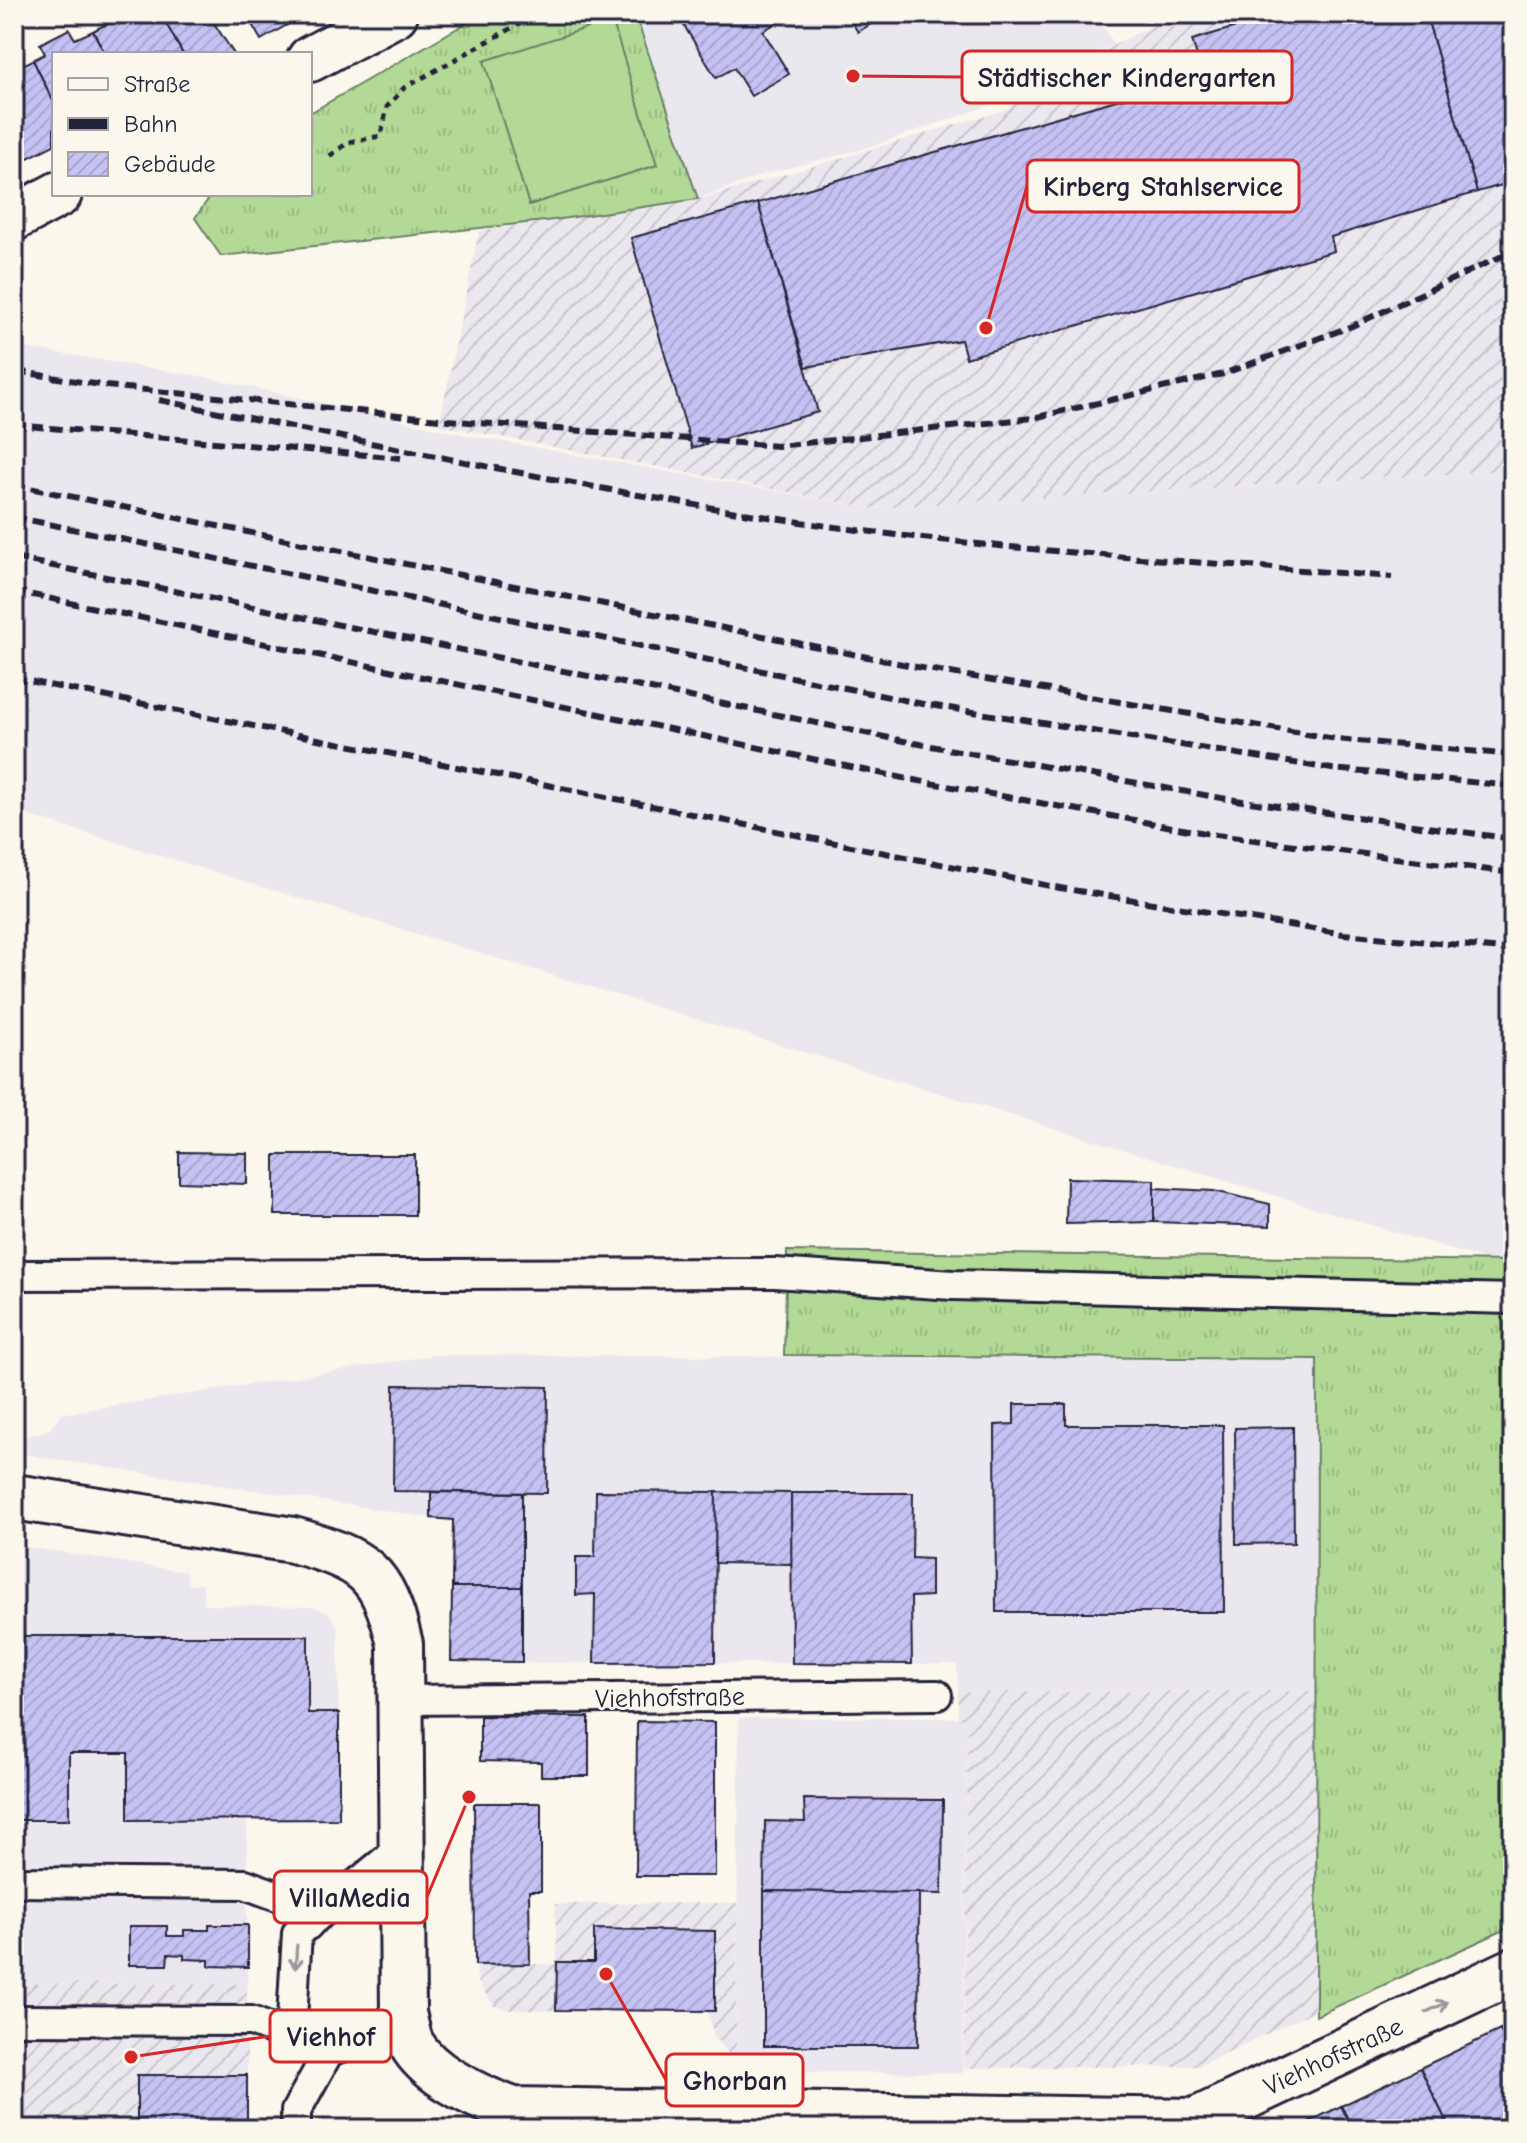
<svg xmlns="http://www.w3.org/2000/svg" width="1527" height="2143" font-family="'Comic Neue',sans-serif">
<style>
.built{fill:#ebe7ee}
.industrial{fill:url(#industrial-furrows)}
.grass{fill:url(#grass-tufts);stroke:#6a7e68;stroke-width:2}
.pitch{fill:#b2d995;stroke:#6a7e68;stroke-width:2}
.building{fill:url(#building-hatch);stroke:#22223b;stroke-width:2}
.lines{fill:none;stroke-linecap:round;stroke-linejoin:round}
.lane-casing{stroke:#22223b;stroke-width:34}
.street-casing{stroke:#22223b;stroke-width:50}
.path{stroke:#22223b;stroke-width:5;stroke-dasharray:6 6;stroke-linecap:butt}
.lane{stroke:#fbf7ec;stroke-width:28}
.street{stroke:#fbf7ec;stroke-width:44}
.rail{stroke:#22223b;stroke-width:6;stroke-dasharray:12 6;stroke-linecap:butt}
.oneway{stroke:#99979c}
.labels{text-anchor:middle;stroke-width:6;stroke-linejoin:round;paint-order:stroke}
.street-label{font-size:26px;fill:#22223b;stroke:#fbf7ec}
.leader{fill:none;stroke:#d62828;stroke-width:3}
.callout-dot{fill:#d62828;stroke:#fbf7ec;stroke-width:3}
.callout{fill:#fbf7ec;stroke:#d62828;stroke-width:3}
.callout-label{font-size:28px;text-anchor:middle;font-weight:bold;fill:#22223b}
</style>
<defs>
<pattern id="industrial-furrows" width="10" height="10" patternUnits="userSpaceOnUse" patternTransform="scale(2)"><rect width="10" height="10" fill="#ebe7ee"/><path d="M-1 1l2-2M0 10L10 0M9 11l2-2" fill="none" stroke="#c9c6cd"/></pattern>
<pattern id="grass-tufts" width="24" height="20" patternUnits="userSpaceOnUse" patternTransform="scale(2)"><rect width="24" height="20" fill="#b2d995"/><path d="M3 7l-1-3M5 7V3M7 7l1-3M15 17l-1-3M17 17v-4M19 17l1-3" fill="none" stroke="#99ba81"/></pattern>
<pattern id="building-hatch" width="6" height="6" patternUnits="userSpaceOnUse" patternTransform="scale(2)"><rect width="6" height="6" fill="#c5c1f3"/><path d="M-1 1l2-2M0 6l6-6M5 7l2-2" fill="none" stroke="#a9a6d1"/></pattern>
</defs>
<rect width="100%" height="100%" fill="#fbf7ec"/>
<filter id="ink" filterUnits="userSpaceOnUse"><feTurbulence type="fractalNoise" baseFrequency=".0125" numOctaves="2"/><feDisplacementMap in="SourceGraphic" scale="16" xChannelSelector="R" yChannelSelector="G"/><feConvolveMatrix kernelMatrix="1 2 1 2 8 2 1 2 1" color-interpolation-filters="sRGB"/></filter>
<g filter="url(#ink)">
<g class="built">
<polygon points="635,14 1095,14 1114,44 985,107 863,149 765,174 698,199"/>
<polygon points="14,346 204,377 471,436 870,508 1513,470 1513,1261 1483,1259 14,811"/>
<polygon points="436,1355 1317,1359 1316,1691 958,1692 957,1664 450,1662 452,1521 14,1453 14,1440 49,1430 62,1414"/>
<polygon points="14,1545 186,1572 188,1585 203,1584 204,1605 313,1607 329,1613 338,1627 340,1821 247,1820 247,1984 14,1983"/>
<polygon points="739,1718 967,1718 963,2073 765,2072 736,2062"/>
</g>
<g class="industrial">
<polygon points="1179,14 1513,14 1513,470 870,508 439,425 479,231 697,200 1005,110 1114,44"/>
<polygon points="1316,1691 1316,2010 1199,2066 964,2068 967,1719 958,1718 958,1692"/>
<polygon points="737,1903 736,2062 714,2037 708,2011 510,2010 494,2006 478,1983 475,1964 557,1964 555,1904"/>
<polygon points="14,1983 247,1984 247,2129 14,2129"/>
</g>
<g class="grass">
<polygon points="482,14 635,14 698,199 554,220 221,256 195,218 212,194 310,194 310,113"/>
<polygon points="787,1251 1513,1261 1513,1926 1316,2016 1317,1359 784,1355"/>
</g>
<polygon class="pitch" points="612,20 657,165 529,205 484,61"/>
<g class="building">
<polygon points="108,14 161,14 183,54 105,54 93,31 112,21"/>
<polygon points="161,14 208,14 234,54 183,54"/>
<polygon points="246,14 306,14 261,40"/>
<polygon points="677,14 791,14 763,31 789,74 751,96 734,68 716,78"/>
<polygon points="846,14 887,14 858,32"/>
<polygon points="1280,14 1426,14 1477,192 1331,237 1334,251 966,358 961,340 806,367 758,203 1203,75 1192,40"/>
<polygon points="1426,14 1504,14 1513,44 1513,182 1477,192"/>
<polygon points="69,29 75,39 93,31 105,54 54,54 54,103 33,60 45,54 40,44"/>
<polygon points="14,60 18,67 33,60 54,103 54,145 14,165"/>
<polygon points="758,203 818,412 692,448 631,238"/>
<polygon points="179,1152 247,1153 247,1184 179,1182"/>
<rect x="275" y="1155" width="140" height="60"/>
<polygon points="1067,1178 1154,1180 1154,1222 1066,1224"/>
<polygon points="1154,1188 1214,1191 1270,1204 1270,1226 1154,1222"/>
<polygon points="394,1385 548,1387 547,1493 393,1491"/>
<polygon points="1014,1404 1066,1404 1066,1425 1223,1425 1224,1612 996,1612 995,1425 1014,1424"/>
<polygon points="1293,1427 1294,1543 1236,1544 1235,1428"/>
<polygon points="596,1491 716,1492 715,1662 594,1663 595,1594 576,1595 576,1557 595,1557"/>
<polygon points="431,1492 522,1493 522,1587 452,1587 453,1520 431,1518"/>
<polygon points="716,1492 791,1493 792,1564 715,1563"/>
<polygon points="791,1493 913,1493 912,1558 931,1559 931,1596 911,1597 912,1664 792,1663"/>
<polygon points="452,1587 522,1587 522,1662 451,1661"/>
<polygon points="14,1636 308,1636 308,1713 339,1713 339,1819 128,1820 128,1753 69,1753 69,1820 14,1820"/>
<polygon points="480,1716 589,1717 589,1776 541,1776 541,1762 480,1761"/>
<polygon points="637,1721 715,1722 715,1876 636,1876"/>
<polygon points="804,1799 943,1800 942,1894 764,1891 765,1821 805,1822"/>
<polygon points="474,1803 541,1803 541,1891 529,1891 530,1964 475,1965"/>
<polygon points="764,1891 919,1893 918,2046 764,2046"/>
<polygon points="209,1925 248,1925 248,1967 209,1966 209,1960 184,1959 184,1955 168,1954 167,1965 129,1965 129,1926 167,1926 167,1936 184,1936 184,1930 209,1930"/>
<polygon points="594,1929 715,1931 715,2011 556,2010 557,1962 594,1962"/>
<polygon points="1513,2023 1513,2057 1500,2030"/>
<polygon points="1500,2030 1513,2057 1513,2124 1503,2129 1450,2129 1420,2068"/>
<polygon points="1420,2068 1450,2129 1353,2129 1341,2106"/>
<rect x="137" y="2075" width="110" height="54"/>
<polygon points="1341,2106 1353,2129 1294,2129"/>
</g>
<g class="lines">
<g class="lane-casing">
<g id="lane">
<polyline points="14,1275 775,1273 953,1285 1513,1299"/>
<polyline points="403,1700 937,1695"/>
<polyline points="14,1882 245,1884 286,1899 308,1925"/>
<polyline points="14,2020 251,2021 329,2051 407,2028"/>
<polyline points="291,2037 297,1933 404,1845"/>
<polyline points="296,2129 296,2111 329,2051"/>
</g>
</g>
<g class="street-casing">
<g id="street">
<polyline points="310,59 395,14"/>
<polyline points="14,218 59,194"/>
<path d="M14,1497L293,1540C365,1560 382,1570 400,1644L403,2014C406,2023 407,2036 412,2045C431,2077 480,2098 513,2110L1195,2121L1513,1971"/>
</g>
</g>
<polyline class="path" points="330,156 349,142 381,136 387,107 404,88 537,14"/>
<use href="#lane" class="lane"/>
<use href="#street" class="street"/>
<g class="rail">
<polyline points="16,371 106,386 479,423 778,446 1033,418 1223,374 1352,326 1513,251"/>
<path d="M159,400C360,440 560,484 762,516C970,550 1182,560 1392,577"/>
<polyline points="14,425 401,458"/>
<polyline points="14,485 927,669 1336,739 1513,755"/>
<polyline points="14,517 923,704 1332,769 1513,786"/>
<polyline points="14,558 914,743 1221,798 1513,839"/>
<polyline points="14,591 903,778 1216,835 1513,873"/>
<polyline points="14,678 1060,888 1344,934 1513,950"/>
</g>
</g>
<defs><path id="oneway-shaft" d="M-6 0H5M1.5-3L5.5 0L1.5 3" fill="none" stroke-width="1.6" stroke-linecap="round" stroke-linejoin="round" transform="scale(2)"/></defs>
<g class="oneway">
<use href="#oneway-shaft" transform="translate(296 1957) rotate(94)"/>
<use href="#oneway-shaft" transform="translate(1437 2007) rotate(-25)"/>
</g>
</g>
<g class="labels">
<g class="street-label">
<text transform="translate(670 1697) rotate(-1)" y="9">Viehhofstraße</text>
<text transform="translate(1333 2056) rotate(-25)" y="9">Viehhofstraße</text>
</g>
</g>
<path class="leader" d="M853 76L962 77M986 328L1027 186M469 1797L427 1897M131 2057L270 2036M606 1974L666 2080"/>
<g class="callout-dot">
<circle cx="853" cy="76" r="8"/>
<circle cx="986" cy="328" r="8"/>
<circle cx="469" cy="1797" r="8"/>
<circle cx="131" cy="2057" r="8"/>
<circle cx="606" cy="1974" r="8"/>
</g>
<g class="callout">
<rect x="962" y="51" width="330" height="52" rx="8"/>
<rect x="1027" y="160" width="272" height="52" rx="8"/>
<rect x="274" y="1871" width="153" height="52" rx="8"/>
<rect x="270" y="2010" width="121" height="52" rx="8"/>
<rect x="666" y="2054" width="137" height="52" rx="8"/>
</g>
<g class="callout-label">
<text x="1127" y="87">Städtischer Kindergarten</text>
<text x="1163" y="196">Kirberg Stahlservice</text>
<text x="350" y="1907">VillaMedia</text>
<text x="331" y="2046">Viehhof</text>
<text x="735" y="2090">Ghorban</text>
</g>
<rect width="1527" height="2143" fill="none" stroke="#fbf7ec" stroke-width="48"/>
<rect x="24" y="24" width="1479" height="2095" fill="none" stroke="#22223b" stroke-width="3" filter="url(#ink)"/>
<rect x="52" y="52" width="260" height="144" fill="#fbf7ec" stroke="#a4a2a5" stroke-width="2"/>
<rect x="68" y="78" width="40" height="12" fill="#fbf7ec" stroke="#a4a2a5" stroke-width="2"/>
<text x="124" y="92" font-size="24" fill="#22223b">Straße</text>
<rect x="68" y="118" width="40" height="12" fill="#22223b" stroke="#a4a2a5" stroke-width="2"/>
<text x="124" y="132" font-size="24" fill="#22223b">Bahn</text>
<rect x="68" y="152" width="40" height="24" fill="url(#building-hatch)" stroke="#a4a2a5" stroke-width="2"/>
<text x="124" y="172" font-size="24" fill="#22223b">Gebäude</text>
</svg>
